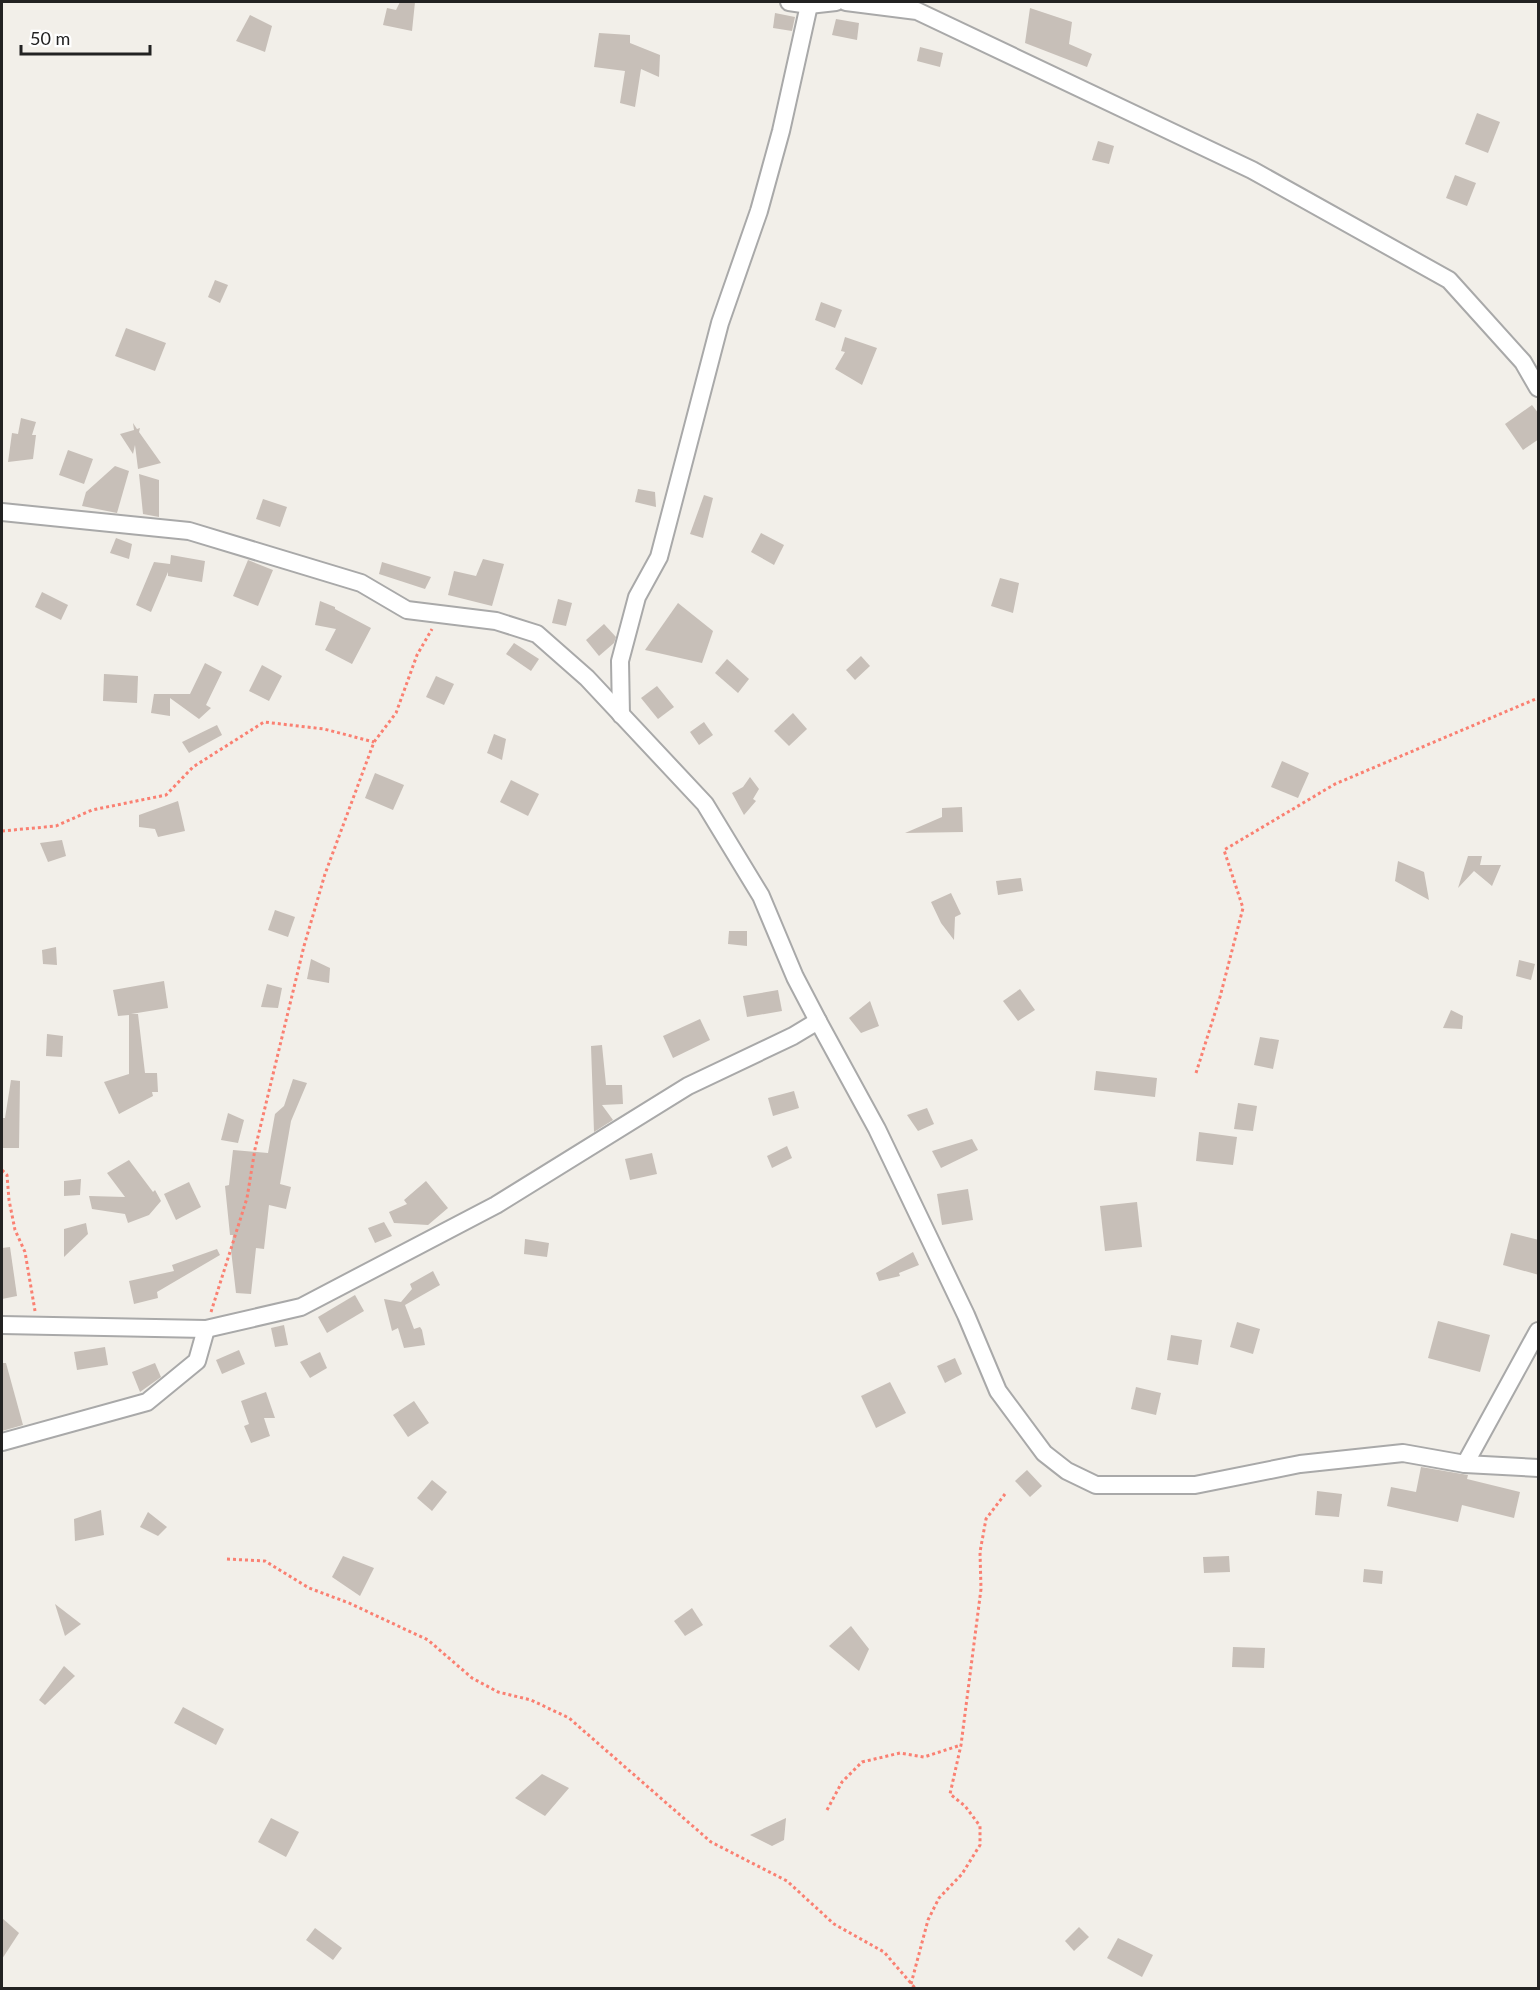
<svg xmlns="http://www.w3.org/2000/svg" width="1540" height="1990" font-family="Lato,sans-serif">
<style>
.building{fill:#c7bfb8}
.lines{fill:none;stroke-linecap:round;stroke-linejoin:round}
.minor-casing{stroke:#a9a9a9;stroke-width:20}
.path{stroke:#fa8072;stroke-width:3;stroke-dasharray:3 3;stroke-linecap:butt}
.minor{stroke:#fff;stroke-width:16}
</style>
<rect width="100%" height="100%" fill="#f2efe9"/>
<g class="building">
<polygon points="400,2 415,2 412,31 383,25 387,8 396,10"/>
<polygon points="1030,8 1072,22 1069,44 1092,54 1087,67 1025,43"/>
<polygon points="775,13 795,17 792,31 773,28"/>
<polygon points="250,15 272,26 265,52 236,41"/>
<polygon points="836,19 859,23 857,40 832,35"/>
<polygon points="599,33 630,35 630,43 660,55 659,77 641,69 635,107 620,103 625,71 594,67"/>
<polygon points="920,47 943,53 940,67 917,61"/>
<polygon points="1477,113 1500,122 1488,153 1465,144"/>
<polygon points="1098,141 1114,146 1109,164 1092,160"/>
<polygon points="1455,175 1476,183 1467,206 1446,198"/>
<polygon points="215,280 228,285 220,303 208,297"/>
<polygon points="821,302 842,310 835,328 815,320"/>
<polygon points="126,328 166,343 155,371 115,356"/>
<polygon points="845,337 877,348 862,385 835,369 845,352 841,351"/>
<polygon points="1532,405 1539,414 1539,439 1523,450 1505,424"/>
<polygon points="21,418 36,422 32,435 36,435 33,459 8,462 12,433 18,434"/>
<polygon points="133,423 137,429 140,428 139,432 161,463 138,469 135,445 133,454 120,434 134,430"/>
<polygon points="68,450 93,459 84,484 59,475"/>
<polygon points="115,466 129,471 117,513 82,506 86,492"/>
<polygon points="139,474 159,480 159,517 143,514"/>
<polygon points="638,489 655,492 656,507 635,502"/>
<polygon points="704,495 713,498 703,538 690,534"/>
<polygon points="263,499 287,507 280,527 256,519"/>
<polygon points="761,533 784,545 774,565 751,552"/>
<polygon points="116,538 132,544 129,559 110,553"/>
<polygon points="171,555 205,561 202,582 168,576 168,572 151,612 136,605 154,562 170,564"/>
<polygon points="483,559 504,564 492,606 448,595 454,571 476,576"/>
<polygon points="248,560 273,570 258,606 233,596"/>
<polygon points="382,562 431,577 425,589 379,574"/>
<polygon points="1000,578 1019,583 1013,613 991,606"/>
<polygon points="42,592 68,605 61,620 35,607"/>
<polygon points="558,599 572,603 566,626 552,623"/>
<polygon points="320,601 335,607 335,609 371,628 352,664 325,650 336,629 315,625"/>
<polygon points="678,603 713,631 702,663 645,650"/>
<polygon points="604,624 616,637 614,643 599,656 586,640"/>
<polygon points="514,643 539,659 531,671 506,654"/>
<polygon points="861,656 870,666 855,680 846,670"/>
<polygon points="727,659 749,679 738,693 715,673"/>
<polygon points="205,663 222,672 206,705 211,708 199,719 170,698 170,716 151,713 154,694 190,694"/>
<polygon points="262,665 282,676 269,701 249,691"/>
<polygon points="104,674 138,676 137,703 103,701"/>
<polygon points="436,676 454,684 444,705 426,697"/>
<polygon points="657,686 674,707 658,719 641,698"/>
<polygon points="793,713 807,729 789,746 774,731"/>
<polygon points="704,722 713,735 699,745 690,732"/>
<polygon points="217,725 222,735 189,753 182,742"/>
<polygon points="494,734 506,739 502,760 487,753"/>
<polygon points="1282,761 1309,773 1298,798 1271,787"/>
<polygon points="375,773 404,785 393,810 365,798"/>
<polygon points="750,777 759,789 753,799 756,801 744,815 732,793 743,787"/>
<polygon points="511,780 539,794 528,816 500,802"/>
<polygon points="178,801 185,831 158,837 155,829 139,827 139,815"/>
<polygon points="962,807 963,832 905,833 942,817 942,808"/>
<polygon points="62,840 66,856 48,862 40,843"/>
<polygon points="1468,856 1482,856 1480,865 1501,865 1492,886 1474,871 1458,888"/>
<polygon points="1398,861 1424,872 1429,900 1395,881"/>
<polygon points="1021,878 1023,891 998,895 996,881"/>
<polygon points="951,893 961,914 955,917 954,940 941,923 931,902"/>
<polygon points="275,910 295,917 288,937 268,930"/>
<polygon points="729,931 747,931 747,946 728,944"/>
<polygon points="56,947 57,965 43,964 42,950"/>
<polygon points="311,959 330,968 329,983 307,979"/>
<polygon points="1519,960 1535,964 1531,980 1516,976"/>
<polygon points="164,981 168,1008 131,1014 138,1014 145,1073 157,1073 158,1092 152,1092 153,1096 119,1114 104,1082 129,1074 129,1015 118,1016 113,990"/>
<polygon points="267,984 282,988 278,1008 261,1007"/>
<polygon points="1020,989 1035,1010 1018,1021 1003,1001"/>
<polygon points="778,990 782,1011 747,1017 743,996"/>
<polygon points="870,1001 879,1026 861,1033 849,1018"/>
<polygon points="1451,1010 1463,1016 1462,1029 1443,1028"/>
<polygon points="700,1019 710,1040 673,1058 663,1036"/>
<polygon points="47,1034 63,1036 62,1057 46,1056"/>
<polygon points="1260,1037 1279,1040 1273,1069 1254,1065"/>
<polygon points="602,1045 606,1085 622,1085 623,1104 602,1105 613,1120 594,1132 591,1046"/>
<polygon points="1096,1071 1157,1078 1155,1097 1094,1090"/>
<polygon points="293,1079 307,1083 291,1121 280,1184 291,1187 286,1209 269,1205 264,1249 256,1248 251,1294 236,1293 231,1250 233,1235 230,1235 225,1186 229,1185 233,1150 268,1153 275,1114 284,1106"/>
<polygon points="11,1080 20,1081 19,1148 2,1148 2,1118 5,1118"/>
<polygon points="794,1091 799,1108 773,1116 768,1098"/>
<polygon points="1238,1103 1257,1106 1253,1131 1234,1129"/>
<polygon points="927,1108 934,1124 918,1131 907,1115"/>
<polygon points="228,1113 244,1120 238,1143 221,1140"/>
<polygon points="1199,1132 1237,1137 1233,1165 1196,1161"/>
<polygon points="972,1139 978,1150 941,1168 932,1151"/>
<polygon points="787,1146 792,1158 772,1168 767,1156"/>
<polygon points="652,1153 657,1174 630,1180 625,1159"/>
<polygon points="129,1160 153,1192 155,1190 161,1201 149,1215 128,1223 125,1214 92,1209 89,1196 125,1197 107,1173"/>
<polygon points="81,1179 80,1195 64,1196 64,1181"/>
<polygon points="426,1181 448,1208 428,1225 394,1223 389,1212 407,1204 404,1200"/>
<polygon points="189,1182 201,1207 176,1220 164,1194"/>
<polygon points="968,1189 973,1220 942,1225 937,1194"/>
<polygon points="1137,1202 1142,1247 1105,1251 1100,1206"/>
<polygon points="384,1222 392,1236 375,1243 368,1228"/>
<polygon points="86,1223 88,1234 64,1257 64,1229"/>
<polygon points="1511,1233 1539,1240 1539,1275 1503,1265"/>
<polygon points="525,1239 549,1243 547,1257 524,1254"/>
<polygon points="10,1247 17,1296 2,1299 2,1248"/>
<polygon points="217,1249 220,1255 157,1292 158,1298 134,1304 129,1281 174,1271 172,1265"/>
<polygon points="913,1252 919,1265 899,1273 900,1276 879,1281 876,1273"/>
<polygon points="433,1271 440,1285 405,1305 414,1329 420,1327 422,1330 425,1345 404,1348 398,1328 392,1331 384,1299 401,1302 412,1289 410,1284"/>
<polygon points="355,1295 364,1311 327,1333 318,1317"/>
<polygon points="1438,1321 1490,1335 1480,1372 1428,1358"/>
<polygon points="1237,1322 1260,1329 1253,1354 1230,1347"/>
<polygon points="284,1325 288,1345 275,1347 271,1328"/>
<polygon points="1171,1335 1202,1340 1198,1365 1167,1360"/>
<polygon points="105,1347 108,1365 77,1370 74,1352"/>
<polygon points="239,1350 245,1364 222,1374 216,1360"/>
<polygon points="320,1352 327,1368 310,1378 300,1362"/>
<polygon points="955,1358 962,1374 945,1383 937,1366"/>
<polygon points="2,1363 6,1363 23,1425 2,1431"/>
<polygon points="155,1363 161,1377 140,1392 132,1372"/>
<polygon points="890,1382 906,1413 876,1428 861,1396"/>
<polygon points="1136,1387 1161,1393 1156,1415 1131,1409"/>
<polygon points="266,1392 275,1418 264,1418 270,1436 251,1443 244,1426 249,1424 241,1401"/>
<polygon points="414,1401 429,1423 408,1437 393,1415"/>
<polygon points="1421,1467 1468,1475 1467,1479 1520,1492 1514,1518 1462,1505 1458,1522 1387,1506 1391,1487 1416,1492"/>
<polygon points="1027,1470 1042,1486 1030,1497 1015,1481"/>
<polygon points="432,1480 447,1492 432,1511 417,1498"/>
<polygon points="1317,1491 1342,1494 1339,1517 1315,1515"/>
<polygon points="101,1510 104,1535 75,1541 74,1519"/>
<polygon points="148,1512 167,1527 158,1536 140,1527"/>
<polygon points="343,1556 374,1568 360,1596 332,1577"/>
<polygon points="1229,1556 1230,1572 1204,1573 1203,1557"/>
<polygon points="1364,1569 1383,1571 1382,1584 1363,1582"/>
<polygon points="55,1604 81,1624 65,1636"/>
<polygon points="692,1608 703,1625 685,1636 674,1621"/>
<polygon points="851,1626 869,1649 859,1671 829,1646"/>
<polygon points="1233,1647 1265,1648 1264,1668 1232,1667"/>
<polygon points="64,1666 75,1676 45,1705 39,1700"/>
<polygon points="183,1707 224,1729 216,1745 174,1723"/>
<polygon points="542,1774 569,1788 545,1816 515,1798"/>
<polygon points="271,1818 299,1832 286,1857 258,1842"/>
<polygon points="786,1818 784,1840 772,1846 750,1835"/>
<polygon points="2,1918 19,1933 2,1959"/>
<polygon points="1079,1927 1089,1937 1074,1951 1065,1941"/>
<polygon points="315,1928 342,1948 333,1960 306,1940"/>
<polygon points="1118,1938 1153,1955 1142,1977 1107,1958"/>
</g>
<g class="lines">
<g class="minor-casing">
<g id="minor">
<polyline points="789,2 809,5 836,2"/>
<polyline points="846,2 917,11 1252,170 1449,280 1523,362 1538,388"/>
<polyline points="2,512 189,531 361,583 407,610 496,621 537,634 587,678 705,804 761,896 795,977 818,1021"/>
<polyline points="621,715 620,661 637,597 659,557 720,323 759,211 781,131 809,5"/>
<polyline points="2,1325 206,1329 301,1307 496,1205 688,1086 793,1036 818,1021 877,1129 966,1315 998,1391 1044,1453 1067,1471 1096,1485 1195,1485 1300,1464 1403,1453 1465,1464 1538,1331"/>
<polyline points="2,1442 147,1402 197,1361 206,1329"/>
<polyline points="1465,1464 1538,1468"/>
</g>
</g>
<g class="path">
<polyline points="2,831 56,826 92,810 166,795 193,767 264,722 324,729 374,742"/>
<polyline points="1196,1073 1220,997 1243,908 1224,850 1335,784 1538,698"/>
<polyline points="2,1170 7,1175 9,1200 15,1230 25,1252 35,1311"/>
<polyline points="211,1312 247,1198 255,1149 304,946 325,874 374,742 396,713 417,655 432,629"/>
<polyline points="227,1559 265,1561 309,1588 349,1603 428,1640 472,1678 498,1692 531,1700 569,1718 711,1842 787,1881 834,1924 884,1952 915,1988"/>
<polyline points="827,1810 842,1782 862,1762 900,1753 924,1757 961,1745"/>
<polyline points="911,1984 928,1920 939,1898 962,1874 980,1845 980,1826 965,1806 950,1794 961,1745 981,1589 980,1552 986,1519 1005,1494"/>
</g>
<use href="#minor" class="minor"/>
</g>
<rect width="1540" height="1990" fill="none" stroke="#222222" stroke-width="6"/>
<path d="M21 45v9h129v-9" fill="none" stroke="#222222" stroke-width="3"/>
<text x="30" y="45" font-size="18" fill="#222222" stroke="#ffffff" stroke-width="4.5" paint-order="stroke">50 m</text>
</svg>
